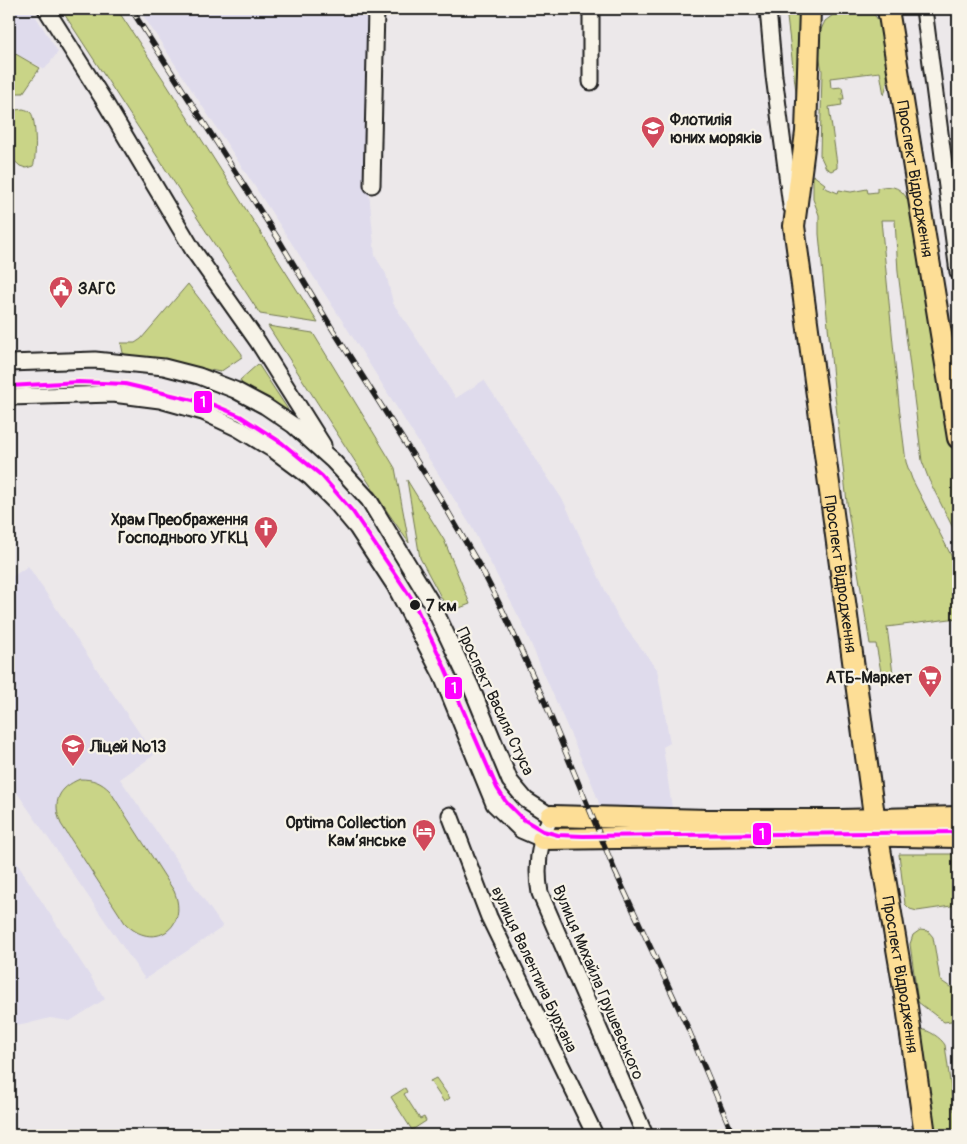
<svg xmlns="http://www.w3.org/2000/svg" width="967" height="1144" font-family="Pangolin,sans-serif">
<style>
.built{fill:#dfdbec}
.green{fill:#c9d487;stroke:#727852}
.lines{fill:none;stroke-linecap:round;stroke-linejoin:round}
.minor-casing{stroke:#1c1c1c;stroke-width:19}
.major-casing{stroke:#1c1c1c;stroke-width:24}
.minor{stroke:#f7f3e8;stroke-width:15}
.major{stroke:#fdde96;stroke-width:20}
.rail-casing{stroke:#1c1c1c;stroke-width:5.5}
.rail{stroke:#f7f3e8;stroke-width:4;stroke-dasharray:11;stroke-linecap:butt}
.tram-1-casing{stroke:#f7f3e8;stroke-width:8}
.tram-1{stroke:#f0f;stroke-width:4}
.stop-dot{fill:#1c1c1c;stroke:#f7f3e8;stroke-width:2}
.labels{text-anchor:middle;stroke-width:4.5;stroke-linejoin:round;paint-order:stroke}
.poi-label{font-size:16px;font-weight:bold;fill:#1c1c1c;stroke:#f7f3e8;text-anchor:start}
.street-label{font-size:16px;fill:#1c1c1c;stroke:#f7f3e8}
.stop-label{font-size:16px;font-weight:bold;fill:#1c1c1c;stroke:#f7f3e8;text-anchor:start}
.line-badge{stroke:#f7f3e8;stroke-width:2}
.badge-label{font-size:14px;text-anchor:middle;font-weight:bold;fill:#fff}
</style>
<rect width="100%" height="100%" fill="#ece8ea"/>
<filter id="ink" filterUnits="userSpaceOnUse"><feTurbulence type="fractalNoise" baseFrequency=".02" numOctaves="2"/><feDisplacementMap in="SourceGraphic" scale="10" xChannelSelector="R" yChannelSelector="G"/><feConvolveMatrix kernelMatrix="1 2 1 2 8 2 1 2 1" color-interpolation-filters="sRGB"/></filter>
<g filter="url(#ink)">
<g class="built">
<polygon points="9,9 31,9 58,52 45,69 9,50"/>
<polygon points="139,9 372,9 368,181 375,256 386,274 393,303 456,398 484,380 564,502 618,618 657,669 670,743 663,747 672,808 602,812 593,786 521,621 471,526 345,325"/>
<polygon points="28,566 154,755 120,779 223,927 145,979 9,781 9,579"/>
<polygon points="9,851 105,999 70,1021 50,1018 22,1025 9,1023"/>
</g>
<g class="green">
<polygon points="61,9 117,9 165,82 318,323 260,314"/>
<polygon points="786,9 802,9 797,100"/>
<path d="M841,9C859,9 867,4 879,21C884,45 892,72 884,95L880,72L830,78L831,88L842,87L844,99H841L842,105L829,107L837,164V168L831,171L826,168L820,155L822,71L817,44L818,36L825,21Z"/>
<polygon points="9,53 14,53 40,68 23,93 9,93"/>
<path d="M23,109C27,110 28,110 31,113C36,119 37,159 33,166L26,168L20,166L9,156V111Z"/>
<path d="M813,175L825,184L823,187L838,193L839,190L851,192L867,189L868,193L877,192V188C886,186 895,185 902,192C921,210 917,278 926,305C928,312 932,319 935,326L958,479V538L929,480L922,461L898,272L895,220H881L899,405L906,462L912,479L958,569V618L887,627L894,682L883,683L876,644H870L848,511L834,388L819,234V215L813,199Z"/>
<polygon points="188,284 242,354 242,357 220,372 183,364 128,356 123,353 121,343 135,343 141,339"/>
<polygon points="268,326 313,333 395,468 409,543 387,511"/>
<polygon points="258,364 287,408 288,411 243,386 240,380"/>
<polygon points="407,480 444,540 470,604 449,612 420,558"/>
<path d="M80,779C93,779 101,782 110,791L174,891C190,928 153,952 125,923L61,824C52,802 58,788 80,779Z"/>
<polygon points="899,854 958,854 958,905 917,911 910,909 905,904"/>
<polygon points="920,930 928,931 933,937 940,980 950,987 958,987 958,1020 944,1022 918,1002 910,944 913,935"/>
<path d="M920,1029C929,1030 941,1038 945,1045L954,1111H958V1135H932L918,1031Z"/>
<polygon points="436,1078 450,1098 444,1102 430,1081"/>
<polygon points="405,1088 407,1092 404,1094 420,1119 424,1117 426,1121 412,1130 391,1097"/>
</g>
<g class="lines">
<g class="minor-casing">
<g id="minor">
<polyline points="46,9 103,99 193,250 258,342 323,445"/>
<polyline points="768,9 774,76 791,206"/>
<polyline points="924,9 958,272"/>
<polyline points="591,82 591,9"/>
<polyline points="372,185 376,9"/>
<path d="M9,363L95,360L164,367L199,376L235,390L265,406L293,425L333,461L369,500L432,604L472,689L510,781L526,800L551,816C539,841 535,865 540,893L645,1135"/>
<polyline points="9,397 113,394 160,400 203,412 239,429 275,451 310,477 336,503 357,528 395,586 441,674 494,804 521,830 542,839"/>
<polyline points="450,815 489,917 595,1135"/>
</g>
</g>
<g class="major-casing">
<g id="major">
<path id="s1" d="M810,9L806,132L794,226L873,808L907,1007L925,1135"/>
<path id="s2" d="M888,9L958,438"/>
<polyline points="551,816 708,820 841,820 958,817"/>
<polyline points="542,839 841,835 958,837"/>
</g>
</g>
<use href="#minor" class="minor"/>
<use href="#major" class="major"/>
<g class="rail-casing">
<polyline id="rail" points="131,9 279,240 333,330 439,496 483,572 503,611 543,698 615,871 687,1026 733,1135"/>
</g>
<use href="#rail" class="rail"/>
<g class="tram-1-casing">
<polyline id="tram-1" points="9,386 79,382 125,384 214,405 240,416 282,443 322,476 353,512 412,599 441,659 497,788 506,802 523,819 543,831 558,835 583,836 958,832"/>
</g>
<use href="#tram-1" class="tram-1"/>
</g>
</g>
<defs>
<g id="school-pin" transform="scale(1.25)"><path d="M0 17L-7.5 6A9.5 9.5 0 1 1 7.5 6Z" fill="#d1495b" stroke="#f7f3e8"/><path d="M0-5L7-2L0 1L-7-2ZM-4 1L0 2.5L4 1V4Q0 6-4 4Z" fill="#fff"/></g>
<g id="civic-pin" transform="scale(1.25)"><path d="M0 17L-7.5 6A9.5 9.5 0 1 1 7.5 6Z" fill="#d1495b" stroke="#f7f3e8"/><path d="M-.6-6.5H3V-4.5H.6V-3L4-1V1h2V6H-6V1h2V-1L-.6-3ZM-1.2 2.5V6h2.4V2.5Z" fill="#fff"/></g>
<g id="church-pin" transform="scale(1.25)"><path d="M0 17L-7.5 6A9.5 9.5 0 1 1 7.5 6Z" fill="#d1495b" stroke="#f7f3e8"/><path d="M-1.2-6h2.4v3.5h3.3v2.4h-3.3V6h-2.4V-.1h-3.3v-2.4h3.3Z" fill="#fff"/></g>
<g id="supermarket-pin" transform="scale(1.25)"><path d="M0 17L-7.5 6A9.5 9.5 0 1 1 7.5 6Z" fill="#d1495b" stroke="#f7f3e8"/><path d="M-6-5.5h2.5l.6 2H6L4.5 2H-2.5L-4.4-4H-6ZM-1.5 3.2a1.3 1.3 0 1 0 .1 0ZM3 3.2a1.3 1.3 0 1 0 .1 0Z" fill="#fff"/></g>
<g id="hotel-pin" transform="scale(1.25)"><path d="M0 17L-7.5 6A9.5 9.5 0 1 1 7.5 6Z" fill="#d1495b" stroke="#f7f3e8"/><path d="M-6-4.5h1.5V1H6V5H4.5V3h-9V5H-6ZM-4 0a1.8 1.8 0 1 1 3.6 0ZM.5 0V-2.5h3Q6-2.5 6 0Z" fill="#fff"/></g>
</defs>
<g fill-rule="evenodd">
<use href="#school-pin" x="653" y="128"/>
<use href="#civic-pin" x="61" y="288"/>
<use href="#church-pin" x="266" y="528"/>
<use href="#supermarket-pin" x="930" y="677"/>
<use href="#school-pin" x="73" y="746"/>
<use href="#hotel-pin" x="424" y="831"/>
</g>
<circle class="stop-dot" cx="415" cy="605" r="6"/>
<g class="labels">
<g class="poi-label">
<text x="670" y="125">Флотилія<tspan x="670" dy="18">юних моряків</tspan></text>
<text x="78" y="294">ЗАГС</text>
<text x="248" y="525" text-anchor="end">Храм Преображення<tspan x="248" dy="18">Господнього УГКЦ</tspan></text>
<text x="912" y="683" text-anchor="end">АТБ-Маркет</text>
<text x="90" y="752">Ліцей №13</text>
<text x="406" y="828" text-anchor="end">Optima Collection<tspan x="406" dy="18">Кам’янське</tspan></text>
</g>
<g class="street-label">
<text dy="6" stroke="none"><textPath href="#s2" startOffset="172">Проспект Відродження</textPath></text>
<text dy="6" stroke="none"><textPath href="#s1" startOffset="569">Проспект Відродження</textPath></text>
<text transform="translate(496 701) rotate(65)" y="6">Проспект Василя Стуса</text>
<text transform="translate(535 969) rotate(65)" y="6">вулиця Валентина Бурхана</text>
<text dy="6" stroke="none"><textPath href="#s1" startOffset="974">Проспект Відродження</textPath></text>
<text transform="translate(599 982) rotate(67)" y="6">Вулиця Михайла Грушевського</text>
</g>
<g class="stop-label">
<text x="426" y="611">7 км</text>
</g>
</g>
<g class="line-badge">
<rect x="193" y="390" width="20" height="24" rx="5" fill="#f0f"/>
<rect x="444" y="676" width="19" height="24" rx="5" fill="#f0f"/>
<rect x="752" y="822" width="20" height="24" rx="5" fill="#f0f"/>
</g>
<g class="badge-label">
<text x="203" y="407">1</text>
<text x="454" y="693">1</text>
<text x="762" y="839">1</text>
</g>
<rect width="967" height="1144" fill="none" stroke="#f7f3e8" stroke-width="30"/>
<rect x="15" y="15" width="937" height="1114" fill="none" stroke="#1c1c1c" stroke-width="2" filter="url(#ink)"/>
</svg>
